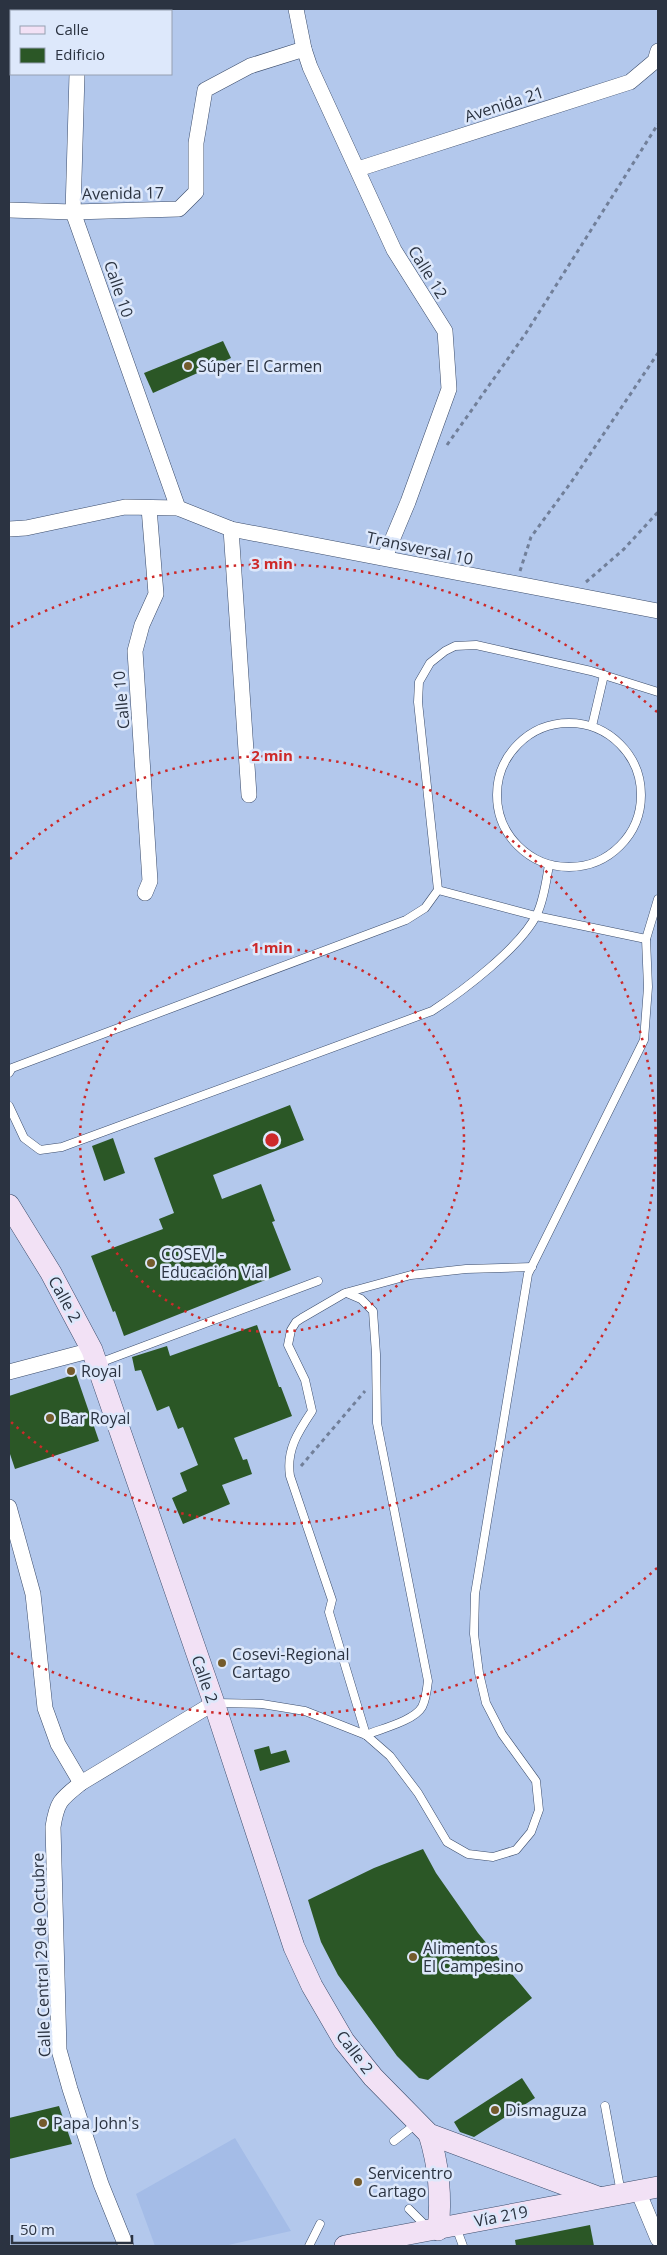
<svg xmlns="http://www.w3.org/2000/svg" width="667" height="2255" font-family="'Open Sans',sans-serif">
<style>
.built{fill:#a4bce7}
.building{fill:#2b5726}
.lines{fill:none;stroke-linecap:round;stroke-linejoin:round}
.lane-casing{stroke:#3b4c6b;stroke-width:9}
.street-casing{stroke:#3b4c6b;stroke-width:16}
.secondary-casing{stroke:#3b4c6b;stroke-width:22}
.path{stroke:#717f99;stroke-width:3;stroke-dasharray:4 4;stroke-linecap:butt}
.lane{stroke:#fff;stroke-width:8}
.street{stroke:#fff;stroke-width:15}
.secondary{stroke:#f2e1f5;stroke-width:21}
.ring{fill:none;stroke:#cd2929;stroke-width:2.5;stroke-dasharray:2.5 5}
.poi-dot{fill:#745b2c;stroke:#dde8fb;stroke-width:2}
.labels{text-anchor:middle;stroke-width:5;stroke-linejoin:round;paint-order:stroke}
.street-label{font-size:16px;fill:#2b3341;stroke:#dde8fb}
.poi-label{font-size:16px;fill:#2b3341;stroke:#dde8fb;text-anchor:start}
.centre{fill:#cd2929;stroke:#dde8fb;stroke-width:2.5}
.ring-label{font-size:15px;text-anchor:middle;font-weight:bold;fill:#cd2929;stroke:#dde8fb;stroke-width:5;stroke-linejoin:round;paint-order:stroke}
</style>
<rect width="100%" height="100%" fill="#b3c8ec"/>
<polygon class="built" points="235,2138 291,2231 224,2246 155,2246 136,2194"/>
<g class="building">
<polygon points="223,341 231,358 153,393 144,373"/>
<polygon points="290,1105 304,1140 213,1175 222,1199 261,1184 275,1221 272,1222 291,1270 124,1336 115,1311 113,1312 91,1256 163,1229 159,1219 174,1213 154,1158"/>
<polygon points="113,1138 125,1173 104,1181 92,1146"/>
<polygon points="257,1325 279,1387 281,1387 292,1416 234,1438 243,1460 247,1459 252,1474 222,1485 230,1504 183,1524 172,1498 187,1491 180,1473 198,1465 183,1427 178,1429 169,1406 157,1411 141,1370 135,1371 132,1357 167,1346 170,1356"/>
<polygon points="76,1374 99,1441 15,1469 9,1451 9,1396"/>
<polygon points="269,1746 271,1754 286,1750 290,1762 260,1771 254,1750"/>
<polygon points="423,1849 436,1873 478,1933 532,1998 428,2080 419,2078 397,2056 338,1975 321,1942 308,1900 374,1868"/>
<polygon points="522,2078 535,2098 474,2137 460,2132 454,2122"/>
<polygon points="59,2106 72,2144 9,2159 9,2118"/>
<polygon points="590,2225 594,2246 516,2246 515,2240"/>
</g>
<g class="lines">
<g class="lane-casing">
<g id="lane">
<circle cx="569" cy="795" r="72"/>
<polyline points="592,726 604,675"/>
<polyline points="438,890 536,916 646,939"/>
<polyline points="9,1073 12,1068 406,920 425,908 438,890 418,702 419,682 430,663 445,651 455,646 476,645 591,671 658,692"/>
<path d="M9,1106L24,1138L40,1150L62,1147L432,1011C463,991 521,947 537,914C544,899 546,882 549,865"/>
<path d="M347,1293L361,1299L373,1311L376,1354L377,1423L428,1681C427,1690 426,1699 422,1707C414,1721 380,1729 366,1735"/>
<polyline points="99,1363 318,1281"/>
<polyline points="216,1703 262,1704 305,1711 366,1735 390,1756 418,1793 447,1842 468,1854 493,1857 516,1850 531,1832 539,1810 536,1781 502,1734 486,1703 479,1673 474,1634 475,1594 528,1274 644,1040 648,987 646,939 658,899"/>
<path d="M366,1735L329,1612L332,1600L290,1476C286,1450 298,1432 312,1411L305,1380L288,1345L291,1330L296,1322L302,1318L345,1293L411,1275L466,1269L532,1267"/>
<polyline points="605,2106 621,2193"/>
<polyline points="394,2141 416,2124"/>
<polyline points="409,2209 427,2227"/>
<polyline points="456,2227 463,2246"/>
<polyline points="309,2246 320,2224"/>
</g>
</g>
<g class="street-casing">
<g id="street">
<polyline points="66,9 67,11"/>
<polyline points="296,9 304,49 310,67 394,250 445,331 449,389 408,502 385,557"/>
<polyline points="77,74 73,212 178,508"/>
<polyline points="358,169 630,82 655,61 658,51"/>
<polyline points="9,210 73,212 179,209 196,192 196,143 205,90 250,66 304,49"/>
<polyline points="9,529 26,528 125,507 178,508 231,529 658,611"/>
<polyline points="231,529 249,795"/>
<polyline points="145,893 150,881 135,651 142,625 156,594 149,508"/>
<polyline points="9,1372 92,1350"/>
<polyline points="9,1507 33,1594 45,1708 58,1744 81,1783"/>
<polyline points="638,2191 658,2239"/>
<path d="M126,2246L101,2184L70,2089L59,2050L53,1827C57,1801 61,1799 81,1783L214,1703"/>
</g>
</g>
<g class="secondary-casing">
<g id="secondary">
<polyline points="9,1205 51,1273 92,1350 214,1703 294,1947 312,1986 344,2041 373,2077 429,2134 598,2197"/>
<path d="M429,2134C439,2166 442,2195 438,2230"/>
<polyline points="345,2246 658,2187"/>
</g>
</g>
<g class="path">
<polyline points="447,445 526,333 658,124"/>
<polyline points="520,571 531,537 572,481 658,353"/>
<polyline points="586,582 624,549 658,512"/>
<polyline points="301,1466 365,1391"/>
</g>
<use href="#lane" class="lane"/>
<use href="#street" class="street"/>
<use href="#secondary" class="secondary"/>
</g>
<g class="ring">
<circle cx="272" cy="1140" r="192"/>
<path d="M10 859A384 384 0 1 1 10 1421"/>
<path d="M657 1568A576 576 0 0 1 11 1653M11 627A576 576 0 0 1 657 712"/>
</g>
<g class="poi-dot">
<circle cx="188" cy="366" r="5"/>
<circle cx="151" cy="1263" r="5"/>
<circle cx="71" cy="1371" r="5"/>
<circle cx="50" cy="1418" r="5"/>
<circle cx="222" cy="1663" r="5"/>
<circle cx="413" cy="1957" r="5"/>
<circle cx="495" cy="2110" r="5"/>
<circle cx="43" cy="2123" r="5"/>
<circle cx="358" cy="2182" r="5"/>
</g>
<g class="labels">
<g class="street-label">
<text transform="translate(504 104) rotate(-18)" y="6">Avenida 21</text>
<text transform="translate(123 193) rotate(-1)" y="6">Avenida 17</text>
<text transform="translate(428 272) rotate(58)" y="6">Calle 12</text>
<text transform="translate(119 289) rotate(71)" y="6">Calle 10</text>
<text transform="translate(420 548) rotate(12)" y="6">Transversal 10</text>
<text transform="translate(121 700) rotate(-95)" y="6">Calle 10</text>
<text transform="translate(65 1299) rotate(61)" y="6">Calle 2</text>
<text transform="translate(205 1679) rotate(71)" y="6">Calle 2</text>
<text transform="translate(41 1955) rotate(-92)" y="6">Calle Central 29 de Octubre</text>
<text transform="translate(355 2052) rotate(53)" y="6">Calle 2</text>
<text transform="translate(501 2216) rotate(-11)" y="6">Vía 219</text>
</g>
<g class="poi-label">
<text x="198" y="372">Súper El Carmen</text>
<text x="161" y="1260">COSEVI -<tspan x="161" dy="18">Educación Vial</tspan></text>
<text x="81" y="1377">Royal</text>
<text x="60" y="1424">Bar Royal</text>
<text x="232" y="1660">Cosevi-Regional<tspan x="232" dy="18">Cartago</tspan></text>
<text x="423" y="1954">Alimentos<tspan x="423" dy="18">El Campesino</tspan></text>
<text x="505" y="2116">Dismaguza</text>
<text x="53" y="2129">Papa John's</text>
<text x="368" y="2179">Servicentro<tspan x="368" dy="18">Cartago</tspan></text>
</g>
</g>
<circle cx="272" cy="1140" r="8" class="centre"/>
<g class="ring-label">
<text x="272" y="569">3 min</text>
<text x="272" y="761">2 min</text>
<text x="272" y="953">1 min</text>
</g>
<rect width="667" height="2255" fill="none" stroke="#2b3341" stroke-width="20"/>
<rect x="10" y="10" width="162" height="65" fill="#dde8fb" stroke="#96a0b1"/>
<rect x="20" y="26" width="25" height="8" fill="#f2e1f5" stroke="#96a0b1"/>
<text x="55" y="35" font-size="15" fill="#2b3341">Calle</text>
<rect x="20" y="48" width="25" height="15" fill="#2b5726" stroke="#96a0b1"/>
<text x="55" y="60" font-size="15" fill="#2b3341">Edificio</text>
<path d="M12 2235v8h120v-8" fill="none" stroke="#2b3341" stroke-width="2.5"/>
<text x="20" y="2235" font-size="15" fill="#2b3341" stroke="#dde8fb" stroke-width="4" paint-order="stroke">50 m</text>
</svg>
